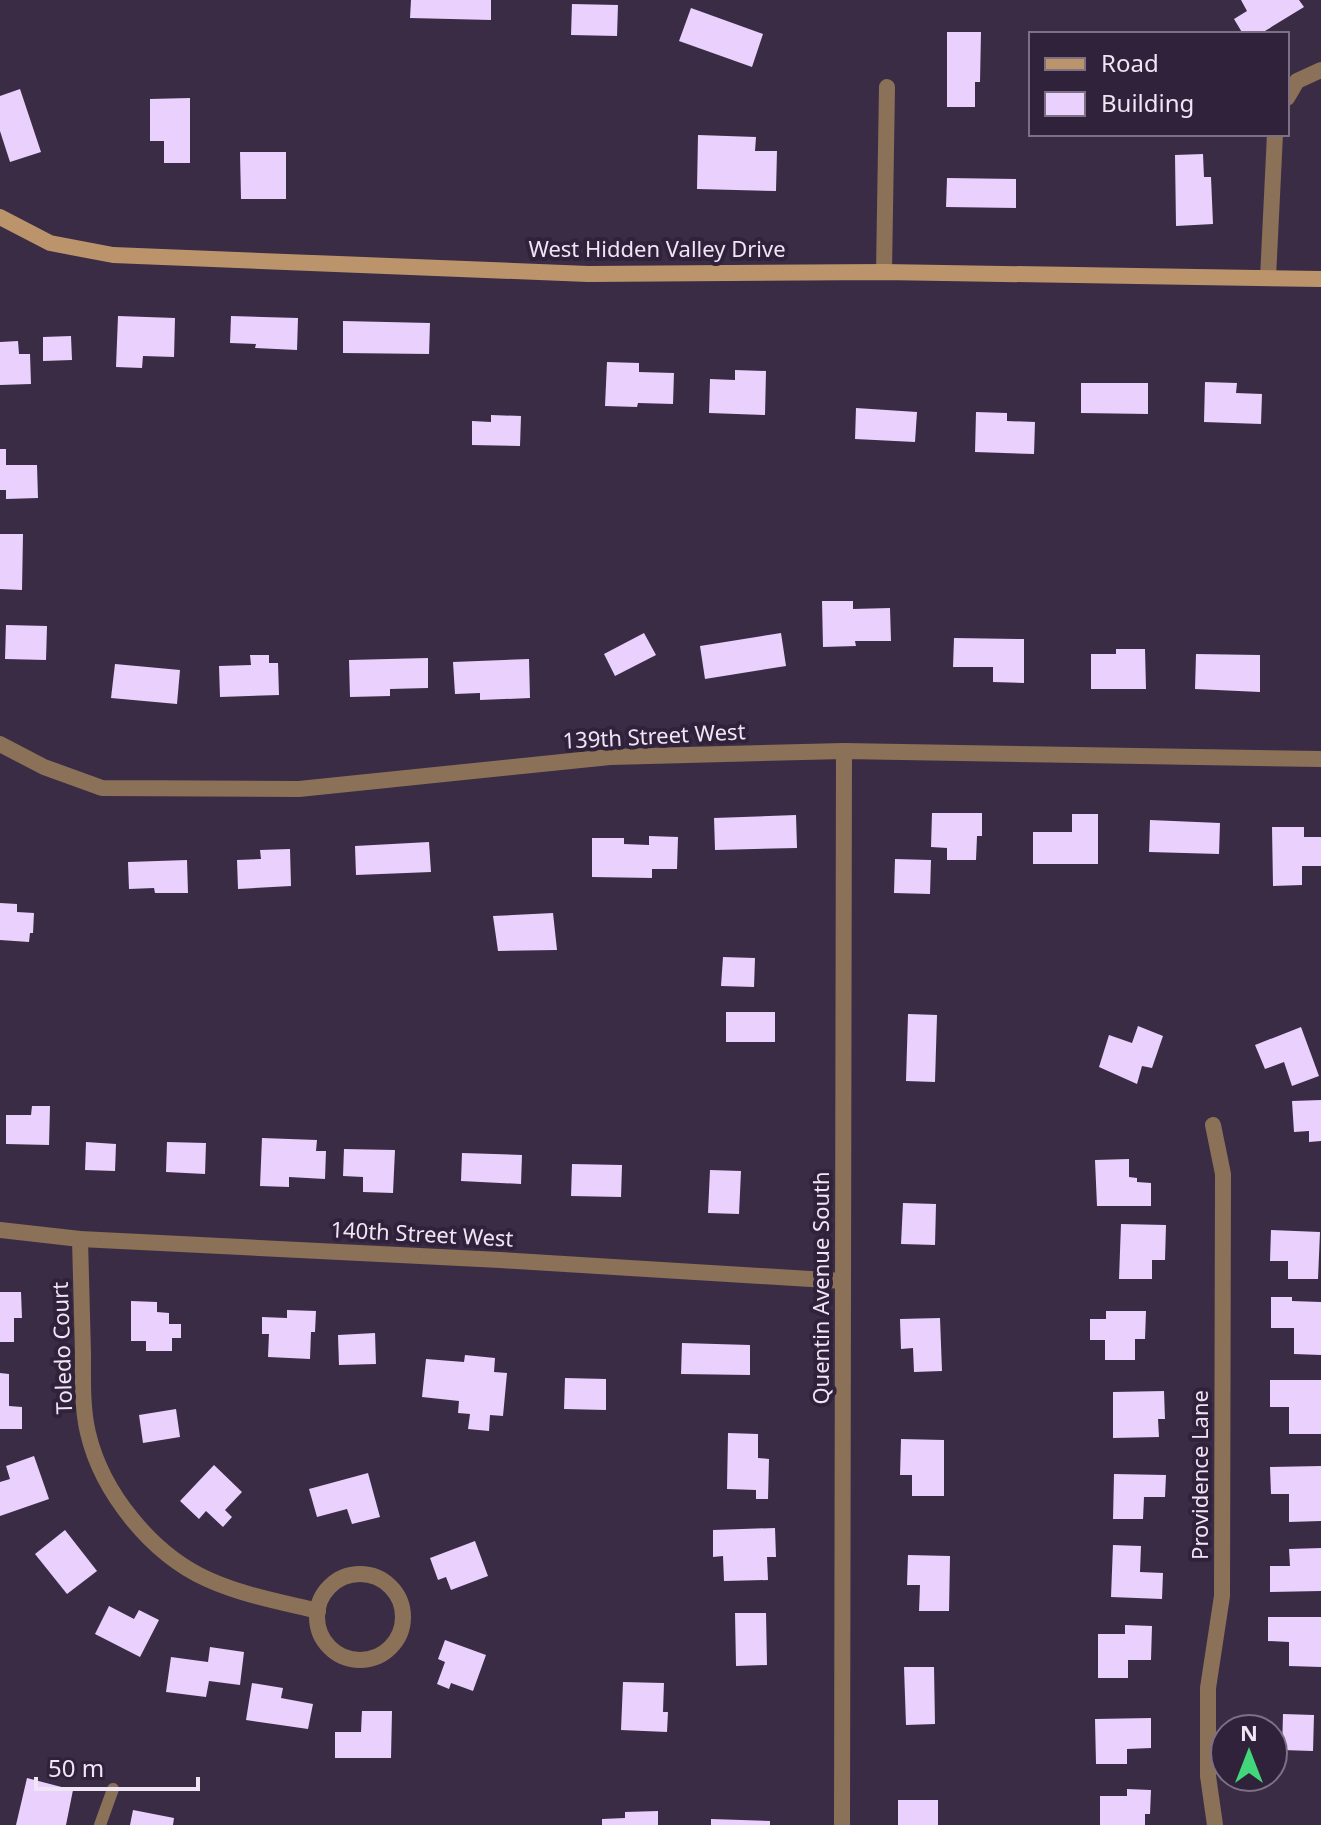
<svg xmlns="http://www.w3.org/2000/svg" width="1321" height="1825" font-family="'Noto Sans',sans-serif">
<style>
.building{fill:#ead0fc}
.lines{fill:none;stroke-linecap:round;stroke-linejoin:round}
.lane{stroke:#8b7158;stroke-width:12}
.street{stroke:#8b7158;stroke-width:16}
.secondary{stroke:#bc946b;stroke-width:16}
.labels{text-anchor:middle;stroke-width:8;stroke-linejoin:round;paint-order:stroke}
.street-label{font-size:22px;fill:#efe5f5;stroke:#31223b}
</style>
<rect width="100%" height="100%" fill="#3b2c45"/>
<g class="building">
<polygon points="411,0 491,0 491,20 410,18"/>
<polygon points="1241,0 1299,0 1304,7 1260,34 1243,34 1234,19 1247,11"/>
<polygon points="572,4 618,5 617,36 571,35"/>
<polygon points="691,8 763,34 752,67 679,41"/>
<polygon points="947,32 981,32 980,82 975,82 975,107 947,107"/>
<polygon points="20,89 41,152 10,162 0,131 0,96"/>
<polygon points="190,98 190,163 164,163 164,141 150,141 150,99"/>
<polygon points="698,135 756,137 755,151 777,151 776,191 697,189"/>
<polygon points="240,152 286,152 286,199 241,199"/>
<polygon points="1203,154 1204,177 1211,177 1213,224 1176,226 1175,155"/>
<polygon points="947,178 1016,179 1016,208 946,207"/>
<polygon points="118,316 175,318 174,357 143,356 142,368 116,367"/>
<polygon points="231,316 298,318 297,350 255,348 256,344 230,343"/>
<polygon points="343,321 430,323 429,354 343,353"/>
<polygon points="71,336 72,360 43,361 43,337"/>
<polygon points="18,341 19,354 30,354 31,384 0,385 0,342"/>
<polygon points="607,362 639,363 639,372 674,373 673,404 638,403 637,407 605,406"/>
<polygon points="735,370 766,371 765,415 709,413 710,379 735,380"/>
<polygon points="1205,382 1237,383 1236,393 1262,394 1261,424 1204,422"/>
<polygon points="1081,383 1148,383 1148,414 1081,413"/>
<polygon points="856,408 917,412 915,442 855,439"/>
<polygon points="976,412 1007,413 1007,421 1035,422 1034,454 975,452"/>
<polygon points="491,415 521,416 520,446 472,445 472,421 491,422"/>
<polygon points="0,449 6,449 6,465 37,465 38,498 6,499 6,490 0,490"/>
<polygon points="0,534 23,534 22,590 0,589"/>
<polygon points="822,601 853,601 853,609 890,608 891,641 855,641 856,646 823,647"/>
<polygon points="6,625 47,626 46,660 5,659"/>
<polygon points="644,633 656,655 615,676 604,654"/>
<polygon points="781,633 786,666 705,679 700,646"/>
<polygon points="954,638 1024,639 1024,683 993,682 993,667 953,667"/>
<polygon points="1116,649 1145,649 1146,689 1091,689 1091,654 1116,654"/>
<polygon points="1196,654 1260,655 1260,692 1195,689"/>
<polygon points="250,655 269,655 269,663 278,663 279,695 220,697 219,666 251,665"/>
<polygon points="428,658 428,688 390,689 390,696 350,697 349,660"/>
<polygon points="529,659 530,698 480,700 480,693 455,694 453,662"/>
<polygon points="115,664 180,670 177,704 111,698"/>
<polygon points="932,813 982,813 982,836 977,836 976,860 947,860 947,848 931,847"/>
<polygon points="1072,814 1098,814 1098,864 1033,864 1033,832 1072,832"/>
<polygon points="796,815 797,848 715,850 714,818"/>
<polygon points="1150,820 1220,823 1219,854 1149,852"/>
<polygon points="1272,827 1304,827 1304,837 1321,837 1321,866 1302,866 1302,885 1273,886"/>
<polygon points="649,836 678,837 677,869 652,869 652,878 592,877 592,838 624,838 624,844 649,845"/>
<polygon points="429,842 431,872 356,875 355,846"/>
<polygon points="290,849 291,886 238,889 237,860 261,859 260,850"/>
<polygon points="895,859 931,860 930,894 894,893"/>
<polygon points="187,860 188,893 155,893 154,888 129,889 128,862"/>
<polygon points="0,903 17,904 17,912 34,913 33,933 30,933 29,942 0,940"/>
<polygon points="553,913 557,950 498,951 493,916"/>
<polygon points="723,957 755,958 754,987 721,986"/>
<rect x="726" y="1012" width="49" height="30"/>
<polygon points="908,1014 937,1015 935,1082 906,1081"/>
<polygon points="1138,1026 1163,1036 1152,1068 1142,1066 1137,1084 1099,1067 1109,1035 1132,1043"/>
<polygon points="1301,1027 1319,1076 1292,1086 1284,1062 1265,1069 1255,1045"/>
<polygon points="1321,1100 1321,1141 1309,1142 1309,1131 1294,1132 1292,1101"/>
<polygon points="32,1106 50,1106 49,1145 6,1144 6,1115 31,1115"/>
<polygon points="262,1138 317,1140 316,1151 326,1151 325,1179 289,1177 289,1187 260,1186"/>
<polygon points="86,1142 116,1144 115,1171 85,1170"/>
<polygon points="167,1142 206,1143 205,1174 166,1172"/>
<polygon points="344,1149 395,1150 393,1193 363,1192 363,1177 343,1176"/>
<polygon points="462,1153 522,1155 521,1184 461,1181"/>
<polygon points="1129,1159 1129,1177 1137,1178 1137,1182 1151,1183 1151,1206 1097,1206 1095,1160"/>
<polygon points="572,1164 622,1165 621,1197 571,1196"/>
<polygon points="710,1170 741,1171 739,1214 708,1213"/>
<polygon points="903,1203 936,1204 935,1245 901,1244"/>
<polygon points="1121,1224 1166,1225 1165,1260 1152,1260 1152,1279 1119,1279"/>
<polygon points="1271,1230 1320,1232 1318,1279 1288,1279 1288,1261 1270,1261"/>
<polygon points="0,1292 21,1292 22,1318 14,1318 14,1342 0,1342"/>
<polygon points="1271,1297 1292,1297 1292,1301 1321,1302 1321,1355 1294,1354 1294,1328 1271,1328"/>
<polygon points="131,1301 157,1302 157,1312 169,1313 169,1324 181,1324 181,1338 172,1338 172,1351 146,1351 146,1341 131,1341"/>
<polygon points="287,1310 316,1311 315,1332 311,1332 310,1359 268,1357 269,1334 262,1334 262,1317 287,1318"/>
<polygon points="1106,1311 1146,1311 1145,1339 1135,1339 1135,1360 1105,1360 1105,1340 1090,1340 1090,1319 1106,1319"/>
<polygon points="940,1318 942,1371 914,1372 913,1348 901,1349 900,1319"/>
<polygon points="375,1333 376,1364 339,1365 338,1335"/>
<polygon points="682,1343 750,1345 750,1375 681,1374"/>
<polygon points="465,1355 495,1358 494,1372 507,1373 503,1416 490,1415 489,1431 468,1429 470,1414 458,1413 459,1401 422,1397 426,1359 464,1362"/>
<polygon points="0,1373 9,1374 9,1406 22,1407 22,1429 0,1429"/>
<polygon points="565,1378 606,1379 606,1410 564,1409"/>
<polygon points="1270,1380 1321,1380 1321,1434 1289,1434 1289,1407 1270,1407"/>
<polygon points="1164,1391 1165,1419 1158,1419 1159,1437 1113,1438 1113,1392"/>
<polygon points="176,1409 180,1437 143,1443 139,1415"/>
<polygon points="728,1433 758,1434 758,1458 769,1459 768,1499 756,1499 756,1490 727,1489"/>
<polygon points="901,1439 944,1440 944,1496 912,1496 912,1475 900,1475"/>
<polygon points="34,1456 49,1499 0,1516 0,1482 10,1479 6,1466"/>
<polygon points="214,1465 242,1492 225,1510 232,1517 223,1527 206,1511 199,1519 180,1501"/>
<polygon points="1321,1466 1321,1521 1289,1522 1289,1494 1271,1494 1270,1467"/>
<polygon points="368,1473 380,1517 352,1524 347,1509 317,1517 309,1489"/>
<polygon points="1114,1474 1166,1475 1165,1497 1144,1497 1143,1519 1113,1519"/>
<polygon points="775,1528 776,1557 767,1557 768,1580 724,1581 723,1556 713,1557 713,1530"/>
<polygon points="65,1530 97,1571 67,1594 35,1554"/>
<polygon points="475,1541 488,1576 451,1590 446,1577 438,1580 430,1558"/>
<polygon points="1113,1545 1141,1546 1140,1572 1163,1573 1162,1599 1111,1597"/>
<polygon points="1321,1548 1321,1591 1270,1592 1270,1566 1290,1566 1289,1549"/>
<polygon points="908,1555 950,1556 949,1611 919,1611 920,1585 907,1585"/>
<polygon points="109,1606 134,1619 139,1610 159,1620 140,1657 95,1634"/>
<polygon points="735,1613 766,1613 767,1665 736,1666"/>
<polygon points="1268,1617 1321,1617 1321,1667 1289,1666 1289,1642 1268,1641"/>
<polygon points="1125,1625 1152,1626 1151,1660 1128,1660 1128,1678 1098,1678 1098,1634 1125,1634"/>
<polygon points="445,1640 486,1655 473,1691 451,1683 449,1689 437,1684 445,1662 438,1659"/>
<polygon points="210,1647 244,1652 240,1685 209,1681 206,1697 166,1692 171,1657 208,1662"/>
<polygon points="904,1667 934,1667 935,1724 906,1725"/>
<polygon points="623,1682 664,1683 663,1712 668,1712 667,1732 621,1730"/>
<polygon points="252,1683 283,1688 281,1698 313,1704 308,1729 246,1720"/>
<polygon points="362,1711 392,1711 391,1758 335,1758 335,1732 361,1732"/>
<polygon points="1283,1714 1314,1715 1313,1751 1282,1750"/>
<polygon points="1151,1718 1151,1748 1127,1749 1127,1764 1096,1764 1095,1719"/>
<polygon points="27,1778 73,1790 66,1825 16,1825"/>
<polygon points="1127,1789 1151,1790 1150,1814 1145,1814 1145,1825 1100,1825 1100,1796 1127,1796"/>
<rect x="898" y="1800" width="40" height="25"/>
<polygon points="133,1810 174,1818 173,1825 130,1825"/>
<polygon points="658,1811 658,1825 602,1825 602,1819 625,1818 625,1812"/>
<polygon points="711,1819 770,1821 770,1825 711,1825"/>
</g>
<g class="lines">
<polyline class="lane" points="100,1825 113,1789"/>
<g class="street">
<polyline points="1287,98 1297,81 1321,70"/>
<polyline points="884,272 887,87"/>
<polyline points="1268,278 1275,134"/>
<polyline points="0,744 44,767 102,788 299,789 610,757 844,751 1321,759"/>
<polyline points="1213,1125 1223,1174 1222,1596 1208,1688 1208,1776 1215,1825"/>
<polyline points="0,1230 80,1239 500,1260 843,1281"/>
<path d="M80,1239C81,1278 82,1316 83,1354C83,1380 82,1408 88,1433C102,1493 152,1554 207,1579C242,1595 281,1602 318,1611"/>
<circle cx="360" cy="1617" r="43"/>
<polyline points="842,1825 844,751"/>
</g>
<polyline class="secondary" points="0,217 50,243 113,255 588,274 884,272 1321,279"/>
</g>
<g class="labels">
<g class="street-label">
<text x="657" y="257">West Hidden Valley Drive</text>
<text transform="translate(654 736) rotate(-3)" y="8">139th Street West</text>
<text transform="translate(422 1234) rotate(3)" y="8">140th Street West</text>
<text transform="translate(821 1288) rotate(-90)" y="8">Quentin Avenue South</text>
<text transform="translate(62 1348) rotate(-92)" y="8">Toledo Court</text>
<text transform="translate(1200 1475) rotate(-90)" y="8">Providence Lane</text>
</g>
</g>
<rect x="1029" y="32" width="260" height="104" fill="#31223b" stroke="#7d7085" stroke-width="2"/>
<rect x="1045" y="58" width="40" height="12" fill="#bc946b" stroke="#7d7085" stroke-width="2"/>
<text x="1101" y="72" font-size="24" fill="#efe5f5">Road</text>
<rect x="1045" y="92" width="40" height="24" fill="#ead0fc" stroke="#7d7085" stroke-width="2"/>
<text x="1101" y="112" font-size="24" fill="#efe5f5">Building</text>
<g transform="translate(1249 1753)"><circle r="38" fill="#31223b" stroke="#7d7085" stroke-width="2"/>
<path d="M0-6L14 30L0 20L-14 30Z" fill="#43d77b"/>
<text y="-12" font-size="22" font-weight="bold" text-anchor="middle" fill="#efe5f5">N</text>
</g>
<path d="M36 1777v12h162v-12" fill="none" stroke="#efe5f5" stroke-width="4"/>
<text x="48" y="1777" font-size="24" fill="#efe5f5" stroke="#31223b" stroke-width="6" paint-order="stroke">50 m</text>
</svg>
